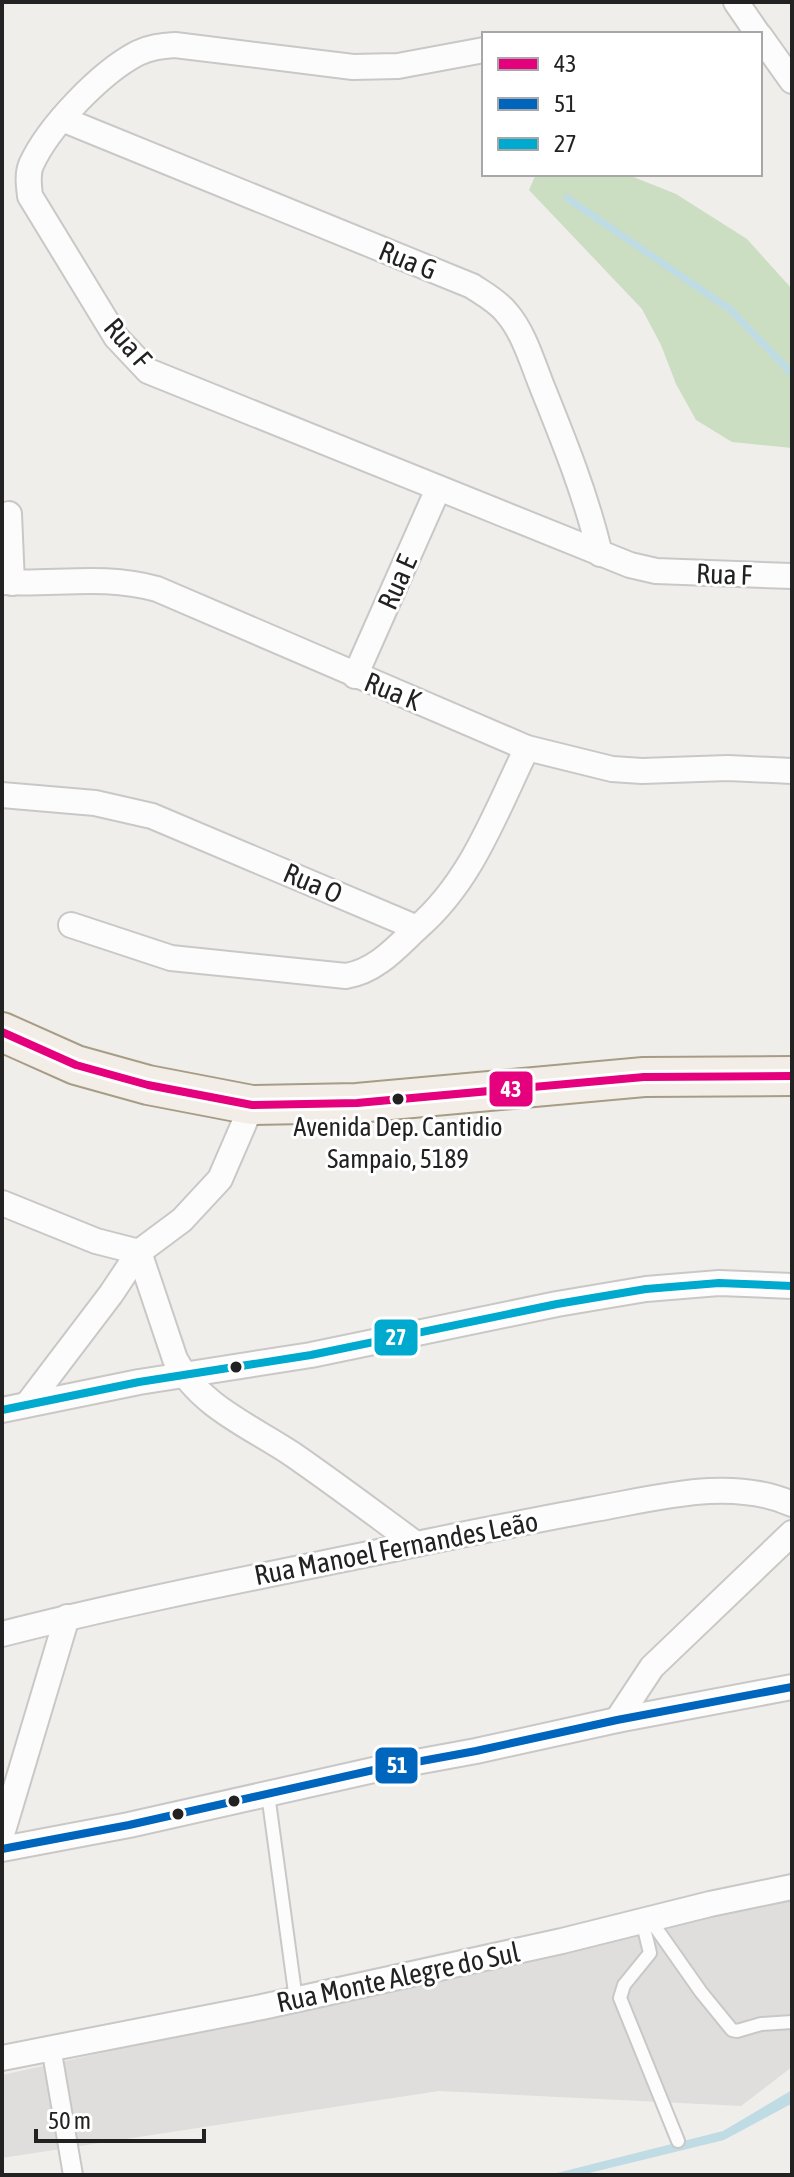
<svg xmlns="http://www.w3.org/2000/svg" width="794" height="2177" font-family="'Asap Condensed',sans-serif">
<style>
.residential{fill:#dfdedc}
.forest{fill:#cbdec1}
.water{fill:#bfdbe3}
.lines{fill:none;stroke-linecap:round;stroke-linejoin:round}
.stream{stroke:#bfdbe3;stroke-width:7}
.service-casing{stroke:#c9c8c7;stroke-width:16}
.pedestrian-casing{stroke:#c9c8c7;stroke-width:22}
.minor-casing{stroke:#c9c8c7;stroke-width:28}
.primary-casing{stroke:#a79c86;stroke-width:42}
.service{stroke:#fdfcfc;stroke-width:12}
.pedestrian{stroke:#fdfcfc;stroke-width:18}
.minor{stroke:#fdfcfc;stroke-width:24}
.primary{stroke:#f3ede7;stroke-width:38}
.bus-1-casing{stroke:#fff;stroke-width:14}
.bus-2-casing{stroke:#fff;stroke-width:14}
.bus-3-casing{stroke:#fff;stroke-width:14}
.bus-1{stroke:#e5007d;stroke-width:8}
.bus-2{stroke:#0065bd;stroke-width:8}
.bus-3{stroke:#00a9ce;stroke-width:8}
.bus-dot{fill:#222;stroke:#fff;stroke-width:3}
.labels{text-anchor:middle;stroke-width:6;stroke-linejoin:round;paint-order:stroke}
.bus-label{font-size:26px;fill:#222;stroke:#fff}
.street-label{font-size:28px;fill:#222;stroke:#fff}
.line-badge{stroke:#fff;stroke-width:3}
.badge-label{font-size:22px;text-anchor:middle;font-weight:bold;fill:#fff}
</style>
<rect width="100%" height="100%" fill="#f0eeeb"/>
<polygon class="residential" points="792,1899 792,2067 741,2106 439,2091 2,2158 2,2075"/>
<polygon class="forest" points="536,174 626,174 676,194 747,239 792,289 792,448 732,442 696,420 676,384 661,345 642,309 529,190"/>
<polygon class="water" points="792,2090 791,2104 724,2140 581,2175 549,2175 723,2131"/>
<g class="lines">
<polyline class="stream" points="567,198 731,310 792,374"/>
<g class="service-casing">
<g id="service">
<polyline points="268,1794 296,2000"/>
<polyline points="649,1918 701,1992 732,2030 737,2031 761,2024 792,2022"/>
<polyline points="642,1920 650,1953 624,1985 620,1998 678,2141"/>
</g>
</g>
<g class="pedestrian-casing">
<polyline id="pedestrian" points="51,2047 73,2175"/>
</g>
<g class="minor-casing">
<g id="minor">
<polyline points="736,2 758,34"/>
<polyline points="760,36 792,81"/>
<path d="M484,50L398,66L353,67L175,45C161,46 151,47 138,53C101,72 48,127 31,165C27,175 29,186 30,196L116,337L148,371L630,565L656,571L792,576"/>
<path d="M62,119L472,286C484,294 497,301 506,312C523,331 532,361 541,384C564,441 586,495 600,554"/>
<polyline points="9,514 12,583"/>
<path d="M2,582C56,585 103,574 157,589L527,748L612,769L642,771L728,768L792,771"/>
<polyline points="355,676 438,489"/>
<path d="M2,795L95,803L152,816L417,928C472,881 496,811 527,748"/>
<path d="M71,925L171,958L346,976C376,971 396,948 417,928"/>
<polyline points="2,1203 96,1241 139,1252"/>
<path d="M139,1252L175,1359C199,1406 250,1426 292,1454C334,1483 375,1514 416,1544"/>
<polyline points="29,1402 111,1294 139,1252 182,1220 220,1179 252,1105"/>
<polyline points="2,1410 139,1382 311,1355 557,1304 646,1289 719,1283 792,1286"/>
<path d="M2,1634C139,1599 278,1573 417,1544C474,1532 532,1521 589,1510C654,1499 729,1476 792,1504"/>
<polyline points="617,1720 652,1667 792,1533"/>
<polyline points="2,1834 67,1617"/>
<polyline points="2,1849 129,1825 378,1769 476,1751 617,1720 792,1687"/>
<polyline points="2,2058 262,2007 562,1941 710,1904 792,1887"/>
</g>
</g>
<g class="primary-casing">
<polyline id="primary" points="2,1032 76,1065 148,1085 252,1105 357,1103 644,1077 792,1076"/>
</g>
<use href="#service" class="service"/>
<use href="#pedestrian" class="pedestrian"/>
<use href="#minor" class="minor"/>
<use href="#primary" class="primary"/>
<g class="bus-1-casing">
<polyline id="bus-1" points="2,1032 76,1065 148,1085 252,1105 357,1103 644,1077 792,1076"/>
</g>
<g class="bus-2-casing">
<polyline id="bus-2" points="2,1849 129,1825 378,1769 476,1751 617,1720 792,1687"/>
</g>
<g class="bus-3-casing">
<polyline id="bus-3" points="2,1410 139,1382 311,1355 557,1304 646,1289 719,1283 792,1286"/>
</g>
<use href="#bus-1" class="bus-1"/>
<use href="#bus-2" class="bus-2"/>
<use href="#bus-3" class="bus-3"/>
</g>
<g class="bus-dot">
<circle cx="398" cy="1099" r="7"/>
<circle cx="236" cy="1367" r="7"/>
<circle cx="234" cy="1801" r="7"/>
<circle cx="178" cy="1814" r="7"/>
</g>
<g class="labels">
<g class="bus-label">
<text x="398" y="1136">Avenida Dep. Cantidio<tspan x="398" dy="32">Sampaio, 5189</tspan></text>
</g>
<g class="street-label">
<text transform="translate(408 260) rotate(22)" y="10">Rua G</text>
<text transform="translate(128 343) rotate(49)" y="10">Rua F</text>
<text transform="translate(724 574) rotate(2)" y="10">Rua F</text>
<text transform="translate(397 582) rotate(-66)" y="10">Rua E</text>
<text transform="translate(393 691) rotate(22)" y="10">Rua K</text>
<text transform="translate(313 883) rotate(23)" y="10">Rua O</text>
<text transform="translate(396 1548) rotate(-11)" y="10">Rua Manoel Fernandes Leão</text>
<text transform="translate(398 1977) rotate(-12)" y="10">Rua Monte Alegre do Sul</text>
</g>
</g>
<g class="line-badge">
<rect x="488" y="1070" width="46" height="38" rx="8" fill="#e5007d"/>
<rect x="373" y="1318" width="46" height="39" rx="8" fill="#00a9ce"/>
<rect x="374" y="1746" width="45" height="39" rx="8" fill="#0065bd"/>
</g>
<g class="badge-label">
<text x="511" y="1097">43</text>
<text x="396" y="1345">27</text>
<text x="397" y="1773">51</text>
</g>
<rect width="794" height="2177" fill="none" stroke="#222222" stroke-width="8"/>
<rect x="482" y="32" width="280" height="144" fill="#ffffff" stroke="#a7a7a7" stroke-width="2"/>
<rect x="498" y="58" width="40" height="12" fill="#e5007d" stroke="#a7a7a7" stroke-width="2"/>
<text x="554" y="72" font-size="24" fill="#222222">43</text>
<rect x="498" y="98" width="40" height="12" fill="#0065bd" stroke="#a7a7a7" stroke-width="2"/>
<text x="554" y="112" font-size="24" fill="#222222">51</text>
<rect x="498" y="138" width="40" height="12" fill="#00a9ce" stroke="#a7a7a7" stroke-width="2"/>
<text x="554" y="152" font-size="24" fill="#222222">27</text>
<path d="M36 2129v12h168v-12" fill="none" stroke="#222222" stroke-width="4"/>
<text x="48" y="2129" font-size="24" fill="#222222" stroke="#ffffff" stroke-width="6" paint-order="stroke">50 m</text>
</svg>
